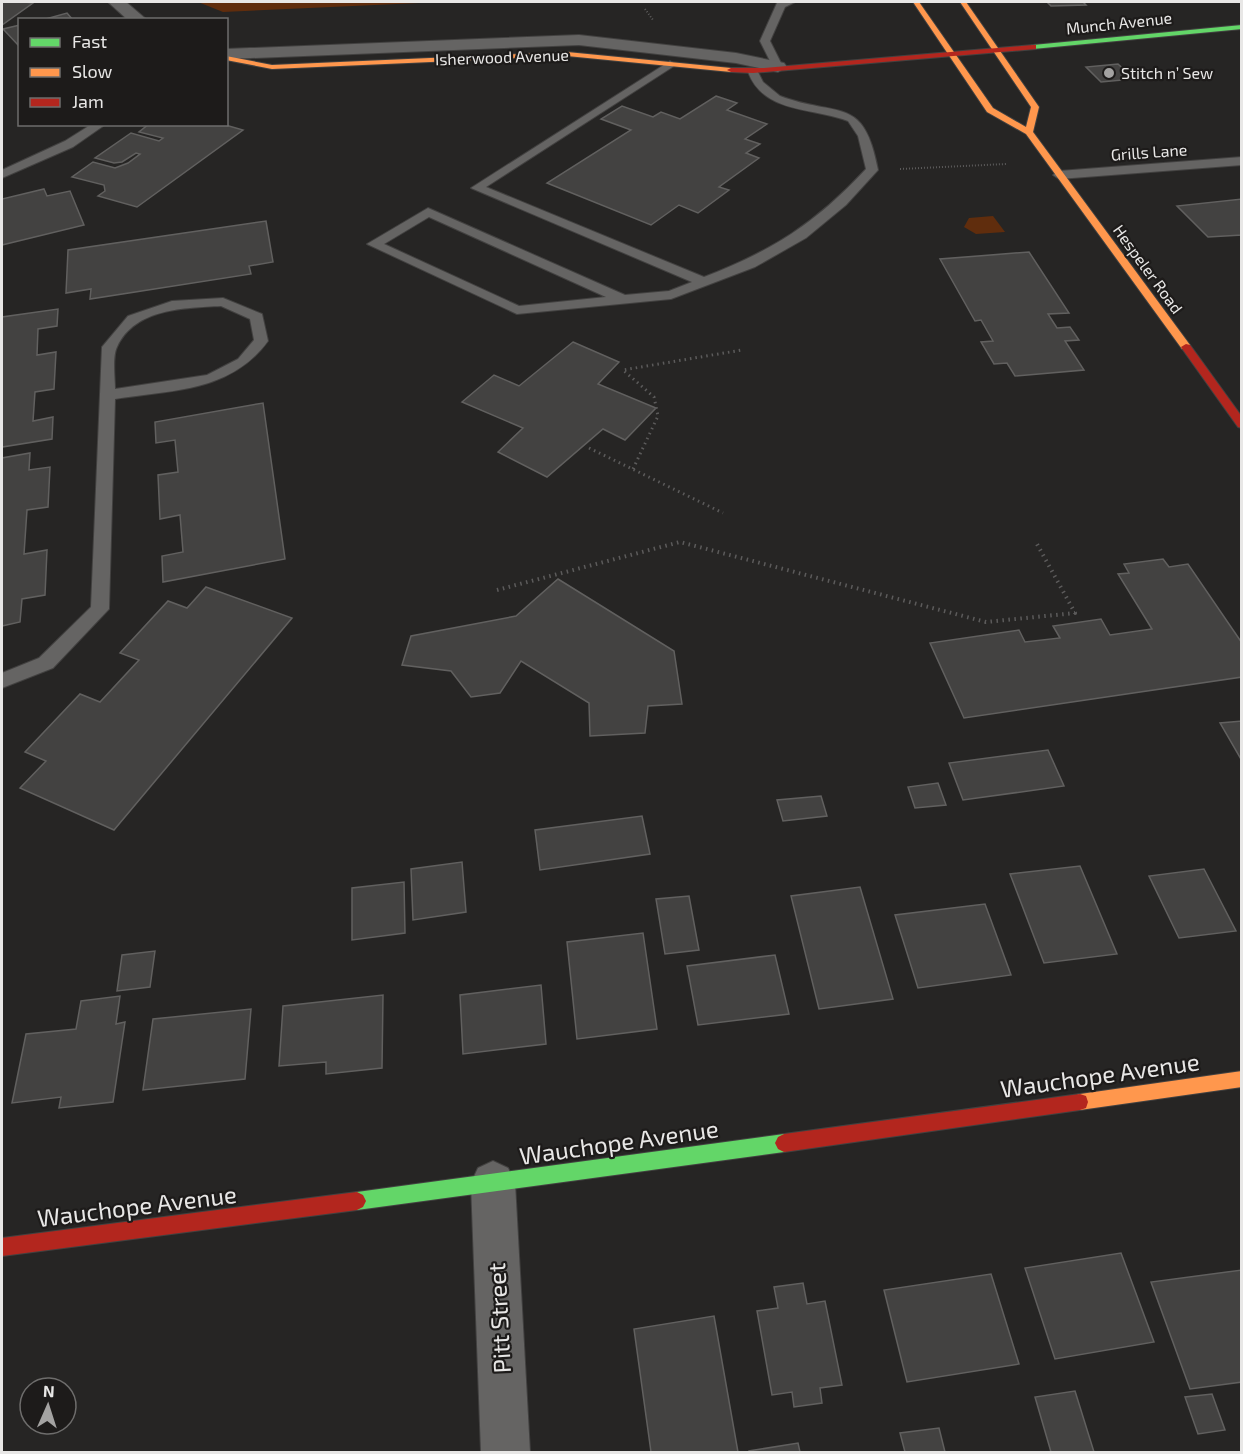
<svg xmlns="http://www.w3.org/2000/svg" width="1243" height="1454" font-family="'Exo 2',sans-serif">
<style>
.green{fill:#602d0d}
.building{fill:#434241;stroke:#61605f;stroke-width:1.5}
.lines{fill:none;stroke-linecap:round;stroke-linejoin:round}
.lane-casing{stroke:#424140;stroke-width:2}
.street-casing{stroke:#424140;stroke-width:2}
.fast-casing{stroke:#424140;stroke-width:2}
.slow-casing{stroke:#424140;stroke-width:2}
.jam-casing{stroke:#424140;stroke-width:2}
.path-far2{stroke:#5c5b5b;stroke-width:2;stroke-dasharray:1 2;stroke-linecap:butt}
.path-far1{stroke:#5c5b5b;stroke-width:3;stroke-dasharray:1.5 4;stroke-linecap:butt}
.path{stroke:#5c5b5b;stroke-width:4;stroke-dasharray:1.5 4.5;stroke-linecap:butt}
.lane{fill:#656463;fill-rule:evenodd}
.street{fill:#656463;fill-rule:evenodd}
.fast{fill:#63d668;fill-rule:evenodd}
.slow{fill:#ff974d;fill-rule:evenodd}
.jam{fill:#b3261e;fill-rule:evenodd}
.poi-dot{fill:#a4a3a2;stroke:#1d1b1a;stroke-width:2}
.labels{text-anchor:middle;stroke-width:4.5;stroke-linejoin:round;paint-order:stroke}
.far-street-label{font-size:16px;fill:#e8e7e6;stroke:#1d1b1a}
.far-poi-label{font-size:16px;fill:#e8e7e6;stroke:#1d1b1a;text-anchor:start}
.near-street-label{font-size:24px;fill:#e8e7e6;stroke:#1d1b1a}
</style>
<rect width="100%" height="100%" fill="#262524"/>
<g class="green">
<polygon points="198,2 441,2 223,12"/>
<polygon points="993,216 1005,232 976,234 964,227 969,218"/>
</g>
<g class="building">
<polygon points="2,2 25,2 33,3 2,25"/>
<polygon points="1047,2 1083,2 1086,5 1051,6"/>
<polygon points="67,13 73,20 42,20"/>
<polygon points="20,25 20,47 3,29"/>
<polygon points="1118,64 1134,79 1101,82 1086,67"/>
<polygon points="716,96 737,103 727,110 767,124 745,139 760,144 746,153 759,158 719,187 729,190 698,213 679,205 651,225 547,183 631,130 601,119 622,106 653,117 661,112 680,119"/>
<polygon points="149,124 222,124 243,130 137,207 98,196 105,191 104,185 72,177 93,162 115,168 128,163 140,154 136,153 122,162 114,163 95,158 131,133 159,141 163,138 139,132"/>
<polygon points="44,189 47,196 70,191 84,225 2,245 2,199"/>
<polygon points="1242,199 1242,235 1208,237 1177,206"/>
<polygon points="266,221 273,262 249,266 251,274 90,299 91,289 66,293 68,250"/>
<polygon points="1029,252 1069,313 1048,314 1057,328 1070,327 1079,340 1065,341 1084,370 1015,376 1007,363 994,364 981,342 993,341 981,320 975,321 940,259"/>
<polygon points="58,309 57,326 38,329 37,355 56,352 54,389 35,392 33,421 53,417 52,439 2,447 2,317"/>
<polygon points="573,342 619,362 598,384 656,408 625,440 603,429 547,477 498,452 523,428 462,402 494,375 519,386"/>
<polygon points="263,403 285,559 163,582 162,556 183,552 180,515 160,519 158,475 178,472 175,440 156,443 155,422"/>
<polygon points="30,453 29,470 50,467 48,507 27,510 24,554 47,550 45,595 22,599 20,622 2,626 2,458"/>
<polygon points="1163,559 1169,567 1188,564 1242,643 1242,677 964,718 930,643 1019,630 1025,642 1060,638 1053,626 1101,619 1110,635 1152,629 1118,574 1129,573 1124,564"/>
<polygon points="558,579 674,651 682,704 648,706 645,733 590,736 589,703 521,661 500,693 471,697 451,671 402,665 411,636 516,616"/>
<polygon points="206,587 292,618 114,830 20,788 46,761 25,752 80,694 100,702 139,660 120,653 168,601 187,608"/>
<polygon points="1242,721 1242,761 1220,723"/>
<polygon points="1048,750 1064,786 963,800 949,763"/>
<polygon points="938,783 946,805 915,808 908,787"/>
<polygon points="821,796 827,816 783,821 777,800"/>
<polygon points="642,816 650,854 540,870 535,830"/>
<polygon points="462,862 466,912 413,920 411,869"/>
<polygon points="1080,866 1117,954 1044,963 1010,874"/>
<polygon points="1204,869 1236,931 1179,938 1149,876"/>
<polygon points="404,882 405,933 352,940 352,888"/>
<polygon points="860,887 893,999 819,1009 791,896"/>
<polygon points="689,896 699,950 665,954 656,899"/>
<polygon points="985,904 1011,975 918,988 895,915"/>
<polygon points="643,933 657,1029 577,1039 567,942"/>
<polygon points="155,951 150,987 117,991 122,955"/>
<polygon points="775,955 789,1014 698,1025 687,966"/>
<polygon points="541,985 546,1044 463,1054 460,995"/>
<polygon points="383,995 382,1068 326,1074 326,1062 279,1066 283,1006"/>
<polygon points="120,996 116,1024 125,1022 113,1102 59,1108 61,1097 12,1103 26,1034 76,1029 81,1001"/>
<polygon points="251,1009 245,1079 143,1090 153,1019"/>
<polygon points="1121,1253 1154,1342 1055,1359 1025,1268"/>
<polygon points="1242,1270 1242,1382 1190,1389 1151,1282"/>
<polygon points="991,1274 1019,1364 907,1382 884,1290"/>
<polygon points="803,1283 807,1304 825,1301 842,1385 820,1388 822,1403 794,1407 792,1392 772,1395 757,1311 778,1308 774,1287"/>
<polygon points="714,1316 738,1452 651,1452 634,1329"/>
<polygon points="1075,1391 1094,1452 1051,1452 1035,1397"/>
<polygon points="1212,1394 1225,1430 1198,1434 1185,1397"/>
<polygon points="939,1428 945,1452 905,1452 900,1433"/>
<polygon points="798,1443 800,1452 749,1452 749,1451"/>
</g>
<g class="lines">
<g class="lane-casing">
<g id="lane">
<polygon points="795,2 785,7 770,41 783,67 774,69 760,41 777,3"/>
<path d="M670,61L675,64L674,66L486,187L704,277C772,251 816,223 866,169L858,136L848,121C812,107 764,114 748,72L753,69L757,70L763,82L780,96C838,118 864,94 878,170L846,205L806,238L755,267L671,299L517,314L367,244L428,208L625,295L669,291L692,282L471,188ZM429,217L606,297L519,306L384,244Z"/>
<polygon points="92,124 106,124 73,147 2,178 2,170 65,141"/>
<polygon points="1242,157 1242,165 1059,179 1053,175 1059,171"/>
<path d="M223,298L262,314L268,341C231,392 172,390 115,399L109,609L53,668L2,688V673L39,658L91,607L102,347L128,316L172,301ZM221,306L250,319L254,340L238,359L207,375L115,389C115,378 112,357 117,347C135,308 185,308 221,306Z"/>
</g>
</g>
<g class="street-casing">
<g id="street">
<polygon points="108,2 126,2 147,20 128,20"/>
<polygon points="579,35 736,53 784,63 787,67 778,72 736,63 579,45 226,59 226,49"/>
<polygon points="493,1161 508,1168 515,1183 530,1452 481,1452 471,1183 478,1168"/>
</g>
</g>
<g class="fast-casing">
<g id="fast">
<polygon points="1242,25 1242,29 1033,49 1029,47 1033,45"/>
<polygon points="784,1134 790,1137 793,1143 790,1149 784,1152 357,1210 351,1207 348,1201 351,1195 357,1192"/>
</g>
</g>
<g class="slow-casing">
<g id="slow">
<polygon points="913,2 919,2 993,108 1026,127 1031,107 960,2 966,2 1039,107 1033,132 1190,345 1190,349 1182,349 1026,134 987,112"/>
<polygon points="567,52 731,68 735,70 731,72 567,56 272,69 226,60 226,56 272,65"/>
<polygon points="1242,1071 1242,1087 1080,1110 1074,1108 1072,1102 1074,1096 1080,1094"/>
</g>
</g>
<g class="jam-casing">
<g id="jam">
<polygon points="1033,45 1036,45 1036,49 753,73 731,72 727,70 731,68 764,68"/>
<polygon points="1186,344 1190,345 1242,417 1242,428 1238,427 1181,347"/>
<polygon points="1080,1094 1086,1096 1088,1102 1086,1108 1080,1110 784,1152 778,1149 775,1143 778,1137 784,1134"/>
<polygon points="357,1192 363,1195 366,1201 363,1207 357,1210 2,1256 2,1238"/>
</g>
</g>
<g class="path-far2">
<polyline points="645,9 653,20"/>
<polyline points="900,169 1006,164"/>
</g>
<g class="path-far1">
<polyline points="589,448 723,513"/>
<polyline points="633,469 658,416 654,397 623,370 742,350"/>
</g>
<polyline class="path" points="497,590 680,542 986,622 1075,613 1037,544"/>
<use href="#lane" class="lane"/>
<use href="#street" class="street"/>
<use href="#fast" class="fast"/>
<use href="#slow" class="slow"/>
<use href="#jam" class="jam"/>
</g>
<circle class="poi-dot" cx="1109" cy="73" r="6"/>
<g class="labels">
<g class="far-street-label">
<text transform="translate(1119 23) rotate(-6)" y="6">Munch Avenue</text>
<text transform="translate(502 57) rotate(-2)" y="6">Isherwood Avenue</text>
<text transform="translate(1149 152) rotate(-4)" y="6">Grills Lane</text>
<text transform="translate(1148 269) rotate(54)" y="6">Hespeler Road</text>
</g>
<g class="far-poi-label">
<text x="1121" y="79">Stitch n’ Sew</text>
</g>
<g class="near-street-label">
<text transform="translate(1100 1076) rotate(-8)" y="8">Wauchope Avenue</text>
<text transform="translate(619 1143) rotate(-8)" y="8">Wauchope Avenue</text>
<text transform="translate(137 1207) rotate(-7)" y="8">Wauchope Avenue</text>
<text transform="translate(500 1318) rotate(-93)" y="8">Pitt Street</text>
</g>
</g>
<rect width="1243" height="1454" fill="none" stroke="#e8e7e6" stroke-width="6"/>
<rect x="18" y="18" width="210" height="108" fill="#1d1b1a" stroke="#6e6d6c" stroke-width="1.5"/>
<rect x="30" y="38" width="30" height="9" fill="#63d668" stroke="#6e6d6c" stroke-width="1.5"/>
<text x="72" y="48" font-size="18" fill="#e8e7e6">Fast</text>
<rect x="30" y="68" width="30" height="9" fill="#ff974d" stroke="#6e6d6c" stroke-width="1.5"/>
<text x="72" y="78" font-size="18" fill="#e8e7e6">Slow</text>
<rect x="30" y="98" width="30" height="9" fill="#b3261e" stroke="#6e6d6c" stroke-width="1.5"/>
<text x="72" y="108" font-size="18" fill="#e8e7e6">Jam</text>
<g transform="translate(48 1406) rotate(3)"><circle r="28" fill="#1d1b1a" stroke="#6e6d6c" stroke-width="1.5"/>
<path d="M0-4.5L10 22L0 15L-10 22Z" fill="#a4a3a2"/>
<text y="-9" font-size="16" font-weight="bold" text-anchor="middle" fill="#e8e7e6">N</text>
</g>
</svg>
